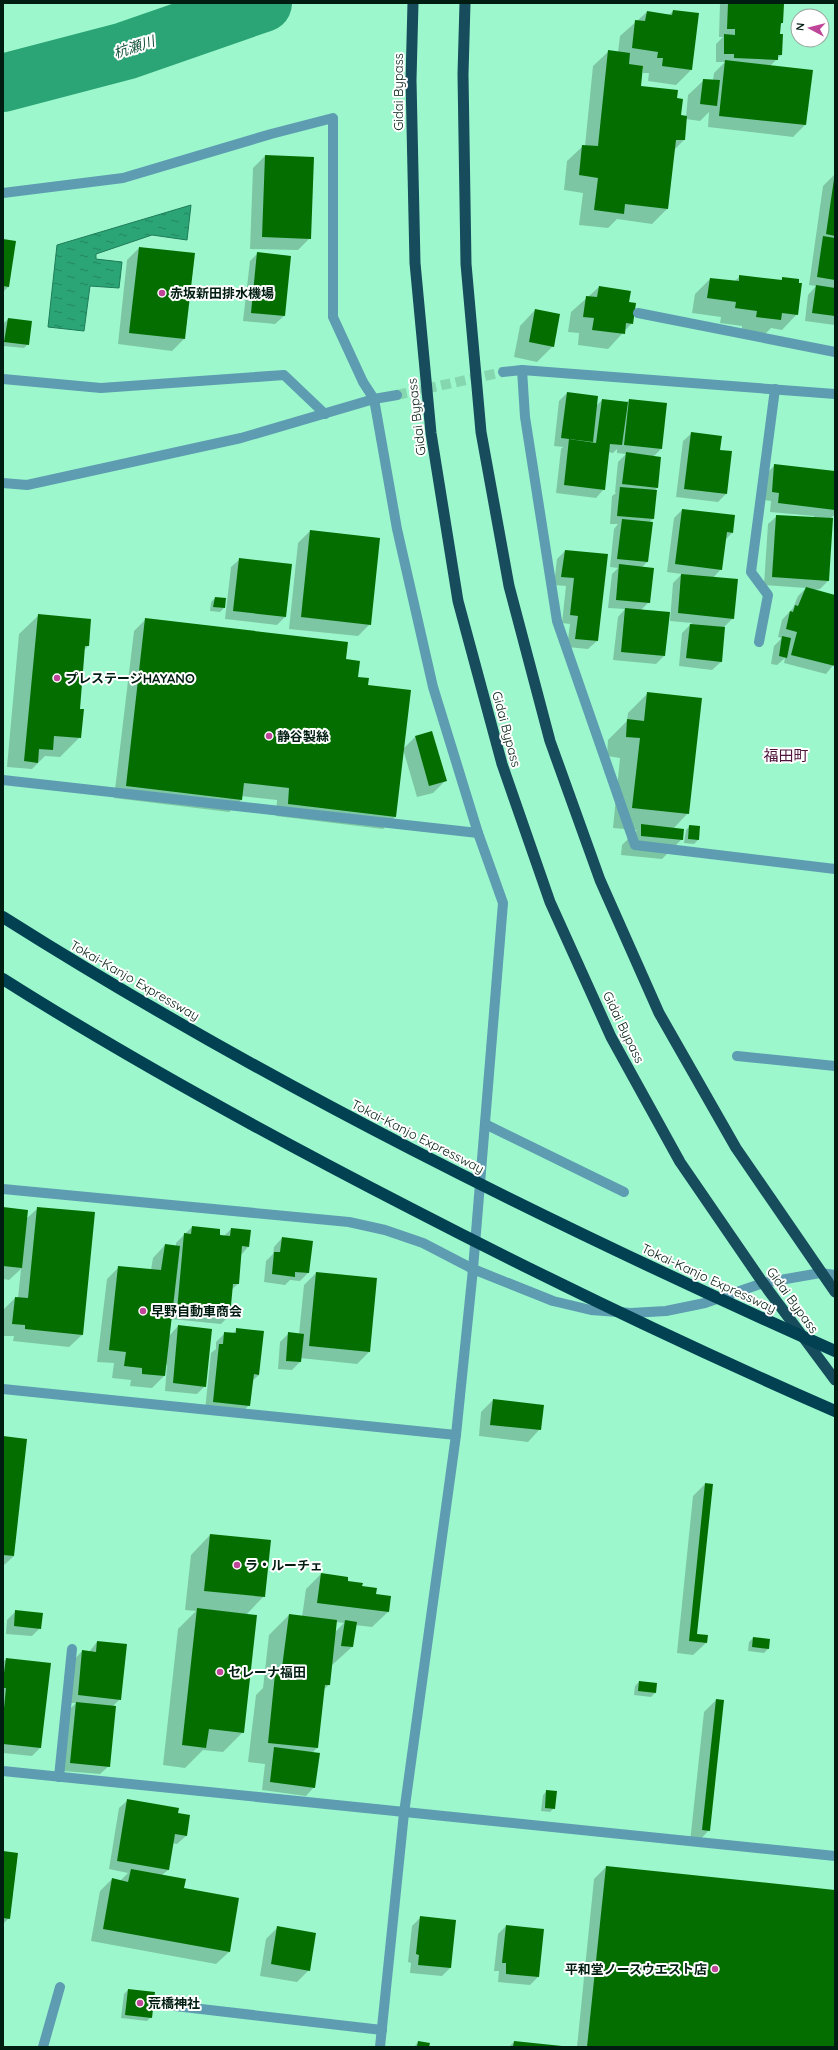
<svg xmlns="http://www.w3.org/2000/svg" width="838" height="2050" font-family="Quicksand,'Noto Sans JP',sans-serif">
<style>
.water{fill:url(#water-ripples);stroke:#1e7c58}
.shadow{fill:#0003;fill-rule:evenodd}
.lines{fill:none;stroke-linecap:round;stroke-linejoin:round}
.river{stroke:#2ba576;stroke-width:58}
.building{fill:#046f00}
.minor-tunnel{stroke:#85d7b0;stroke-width:10;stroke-dasharray:10 5;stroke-linecap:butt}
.service{stroke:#5d9cb1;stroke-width:10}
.minor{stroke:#5d9cb1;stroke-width:10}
.tertiary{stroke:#5d9cb1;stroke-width:10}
.trunk{stroke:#164c5c;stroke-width:11}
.motorway-bridge{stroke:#014152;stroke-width:12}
.poi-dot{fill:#bf4598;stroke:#fff;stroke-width:1.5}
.labels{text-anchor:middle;stroke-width:4;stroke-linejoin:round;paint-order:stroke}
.street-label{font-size:13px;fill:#011d11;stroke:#fff}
.poi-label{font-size:13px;font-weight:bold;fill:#011d11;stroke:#fff;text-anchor:start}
.water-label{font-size:14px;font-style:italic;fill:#17553c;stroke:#fff}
.quarter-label{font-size:15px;fill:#4e143c;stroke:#fff}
</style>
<defs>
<pattern id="water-ripples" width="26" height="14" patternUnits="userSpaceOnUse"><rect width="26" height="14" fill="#2ba576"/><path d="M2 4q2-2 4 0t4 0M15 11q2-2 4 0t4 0" fill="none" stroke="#22865f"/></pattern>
</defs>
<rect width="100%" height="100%" fill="#9cf8cc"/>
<polygon class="water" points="191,205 187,240 152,235 96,254 96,259 122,262 119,288 90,286 84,331 48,327 57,245"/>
<g class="shadow">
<polygon points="720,3 777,3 782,23 779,26 781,55 770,66 805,125 793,137 708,127 709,112 700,121 686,119 684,140 674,150 668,208 652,224 617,219 608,228 579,225 583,193 564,190 567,161 583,146 585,146 593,66 609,51 618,52 620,36 647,12 669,15 673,11 691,70 676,85 648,81 649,73 643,73 643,67 641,67 640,86 676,99 680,116 686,117 688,95 704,80 713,81 714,73 725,62 716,62 716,44 723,37 719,37"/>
<polygon points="265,156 313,158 310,238 298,250 250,249 253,168"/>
<polygon points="835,174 835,325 805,321 808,295 816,286 809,285 823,186"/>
<polygon points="3,240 9,286 3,292"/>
<polygon points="139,248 184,339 172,351 118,344 127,260"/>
<polygon points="258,253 290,256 284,316 275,324 243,321 250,261"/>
<polygon points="740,276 780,281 783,278 797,314 782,330 771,328 765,334 742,332 742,326 720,323 721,317 692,313 695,294 710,279 734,282"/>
<polygon points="599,287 628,303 632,323 608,349 578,345 579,333 568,332 571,312"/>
<polygon points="535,310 553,346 537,362 514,357 520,326"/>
<polygon points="8,319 28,344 24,348 3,346 4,323"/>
<polygon points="567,393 596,406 602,400 626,403 629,400 661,449 653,457 657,488 654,491 653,519 648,523 647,562 642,567 649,602 641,610 664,656 656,664 613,660 618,617 625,609 608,608 612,574 618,568 610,567 614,529 618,524 610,524 612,496 616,493 615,492 618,462 626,454 617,453 617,449 613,453 608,452 604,489 596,498 556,493 561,449 563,447 554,446 559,401"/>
<polygon points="692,433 719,451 726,494 718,502 676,497 683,441"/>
<polygon points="775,465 835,472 835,514 830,519 828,581 820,589 813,590 835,596 835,663 826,674 784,663 785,658 777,665 771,664 774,646 782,638 778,637 782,620 793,608 798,596 806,588 764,585 768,524 777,516 814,518 814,516 770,512 771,501 764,500 766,474"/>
<polygon points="682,510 732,533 725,540 721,569 713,578 733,618 723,628 721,662 712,670 679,666 682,633 692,623 670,621 673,583 682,574 667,572 674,518"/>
<polygon points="310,531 370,624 358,636 289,629 298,543"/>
<polygon points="565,551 597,641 588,649 567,647 570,624 562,623 566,586 554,585 557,559"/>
<polygon points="240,559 285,617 277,625 225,619 231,567"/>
<polygon points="215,598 224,608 220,612 210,611 211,602"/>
<polygon points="39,615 88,646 84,650 79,710 80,737 60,757 45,756 32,769 7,767 19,634"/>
<polygon points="146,619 345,660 357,678 367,686 403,749 415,737 445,781 433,793 417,797 403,749 395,817 383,829 276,816 277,800 241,796 241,800 229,812 114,798 134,631"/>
<polygon points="648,693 688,813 673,829 682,839 662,859 621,855 622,845 637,830 613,828 620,758 607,756 608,740 627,721 628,713"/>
<polygon points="690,826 698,840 694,844 684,843 686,830"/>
<polygon points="3,1208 26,1219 38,1208 82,1335 69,1347 13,1341 14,1336 3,1336 3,1310 15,1298 18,1298 21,1269 9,1280 3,1279"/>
<polygon points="192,1227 224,1236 231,1229 248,1247 241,1255 238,1284 231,1290 229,1316 221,1324 171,1319 169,1336 178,1326 205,1386 197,1394 165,1391 167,1365 166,1364 164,1376 152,1388 130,1386 131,1380 112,1378 114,1363 97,1362 107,1279 119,1267 151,1270 153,1258 165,1245 176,1247 176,1243"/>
<polygon points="282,1238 308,1273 300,1281 290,1280 285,1285 264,1282 266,1261 273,1254 274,1247"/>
<polygon points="316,1273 369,1352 357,1364 300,1358 300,1362 292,1370 278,1369 280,1342 289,1333 299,1334 304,1285"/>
<polygon points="237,1329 259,1375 252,1381 249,1405 241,1414 205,1410 211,1353 216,1349 216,1342 225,1333 232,1334"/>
<polygon points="493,1400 540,1429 528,1442 479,1436 481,1412"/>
<polygon points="3,1437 14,1556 3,1566"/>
<polygon points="705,1484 696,1635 706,1643 693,1655 677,1653 693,1496"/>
<polygon points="210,1535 264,1596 246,1615 243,1732 223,1752 203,1750 185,1768 163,1765 178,1629 196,1611 185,1610 191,1555"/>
<path d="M321,1574L361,1587L375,1595L388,1612L372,1627L355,1625L352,1647L331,1666L329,1685L323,1690L317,1748L312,1753L314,1787L306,1796L262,1790L265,1764L248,1762L256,1695L263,1688L269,1635L289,1615L302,1617L306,1589ZM336,1622L344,1623L335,1632Z"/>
<polygon points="16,1611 40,1628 32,1636 6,1634 7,1620"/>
<polygon points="753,1638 768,1649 764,1653 748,1651 749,1642"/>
<polygon points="97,1642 120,1699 113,1706 109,1766 100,1774 63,1771 68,1711 76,1703 70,1703 74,1660 82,1651 89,1652"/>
<polygon points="6,1659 50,1664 40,1748 32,1756 3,1753 3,1662"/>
<polygon points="639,1682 655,1693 651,1697 634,1695 635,1686"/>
<polygon points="716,1700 709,1830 697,1843 690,1842 704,1712"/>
<polygon points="547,1791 554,1808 550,1812 541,1811 543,1795"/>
<polygon points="128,1800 189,1816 186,1836 177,1844 172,1843 168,1870 162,1875 183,1889 229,1952 216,1964 91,1941 100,1891 112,1879 120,1881 128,1873 109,1869 119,1808"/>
<polygon points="3,1852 9,1918 3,1924"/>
<polygon points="606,1867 835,1891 835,2047 577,2047 594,1879"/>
<polygon points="420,1918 455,1921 450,1968 442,1976 410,1973 411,1963 408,1962 412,1926"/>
<polygon points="506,1926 543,1930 538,1977 530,1985 498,1982 499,1971 494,1971 498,1934"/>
<polygon points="278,1927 309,1970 297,1982 260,1976 266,1939"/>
<polygon points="128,1990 151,2017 147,2021 121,2018 124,1994"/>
<polygon points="418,2042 428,2047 414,2047"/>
<polygon points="514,2042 563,2047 509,2047"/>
</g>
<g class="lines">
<polyline class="river" points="3,83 125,51 263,3"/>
</g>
<g class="building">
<polygon points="728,3 784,4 783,23 781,23 780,34 783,34 782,55 778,55 778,60 734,58 734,54 724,54 724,34 735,35 735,29 727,29"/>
<polygon points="673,10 699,13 692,70 662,66 663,58 657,58 658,52 632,48 635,20 645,21 647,11 672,15"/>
<polygon points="608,50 630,53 629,64 643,66 641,86 678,90 677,98 683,99 681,115 687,116 685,140 676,140 668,209 625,204 624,214 594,210 598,178 579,175 582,145 598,146"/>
<polygon points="725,60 813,70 806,125 719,116"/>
<polygon points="703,79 720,80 717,106 700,104"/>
<polygon points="265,155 314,157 311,239 262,237"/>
<polygon points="834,179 835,179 835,236 826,234"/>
<polygon points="823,236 835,238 835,280 817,277"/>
<polygon points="3,239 16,241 9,287 3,286"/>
<polygon points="139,247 195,253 185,339 129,333"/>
<polygon points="257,252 291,256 285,316 251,313"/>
<polygon points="739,275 782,280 782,277 799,279 799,283 802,283 798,315 782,313 781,320 756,317 757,311 735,308 736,302 707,298 710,278 739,281"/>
<polygon points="816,285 835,288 835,316 812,313"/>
<polygon points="599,286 631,291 629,302 636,303 633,324 626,323 625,334 592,330 594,318 583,317 586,296 597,297"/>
<polygon points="535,309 560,314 554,347 529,342"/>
<polygon points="8,318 32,321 29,345 4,342"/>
<polygon points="567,392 598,396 593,442 561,438"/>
<polygon points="602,399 628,402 622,445 610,444 605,490 564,485 569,439 596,443"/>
<polygon points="629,399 667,403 662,449 624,445"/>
<polygon points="691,432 722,436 720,450 732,451 727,494 684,489"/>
<polygon points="626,452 661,457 658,488 622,484"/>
<polygon points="774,464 835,471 835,510 778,503 779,493 772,492"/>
<polygon points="620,487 657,490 654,519 617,516"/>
<polygon points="682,509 735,515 733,533 727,532 722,570 675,564"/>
<polygon points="776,515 833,518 829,581 772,577"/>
<polygon points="622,519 653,522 648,562 617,559"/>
<polygon points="310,530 380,538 371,625 301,617"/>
<polygon points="565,550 608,554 598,641 575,639 578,616 570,615 574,578 561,577"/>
<polygon points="239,558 292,564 286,617 233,611"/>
<polygon points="619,564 654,568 650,603 616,600"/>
<polygon points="681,574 738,579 734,619 678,613"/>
<polygon points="806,587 835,595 835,666 791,655 797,632 786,629 790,611 793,612 795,605 798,606"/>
<polygon points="215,597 226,598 225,608 213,607"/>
<polygon points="625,608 670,612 665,656 621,652"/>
<polygon points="38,614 91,619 89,646 85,646 80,709 84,709 81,738 54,736 53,750 39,749 38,763 24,761"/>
<polygon points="145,618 348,642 346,659 360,661 358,677 369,678 368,685 411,690 396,817 288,804 289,788 244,783 242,800 126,786"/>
<polygon points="690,624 725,627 722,662 686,658"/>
<polygon points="782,636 791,638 787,658 779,656"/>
<polygon points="647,692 702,698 689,814 632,808 640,738 626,737 627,719 644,721"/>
<polygon points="432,731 447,781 429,786 415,736"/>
<polygon points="641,824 684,829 683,840 641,836"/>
<polygon points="689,825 700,826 699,840 688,839"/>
<polygon points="3,1207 28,1210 22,1268 3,1266"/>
<polygon points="37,1207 95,1212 83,1335 25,1329 25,1325 12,1324 15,1297 28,1298"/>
<polygon points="192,1226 220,1229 220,1235 230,1236 231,1228 251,1230 249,1247 242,1246 239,1284 233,1284 230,1316 177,1311 184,1233 191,1234"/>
<polygon points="282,1237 313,1241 309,1273 295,1272 295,1277 272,1274 274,1252 280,1252"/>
<polygon points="165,1244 180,1246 165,1376 142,1374 142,1368 124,1366 126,1352 109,1350 118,1266 161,1270"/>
<polygon points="316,1272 377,1278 370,1352 309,1346"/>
<polygon points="178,1325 212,1329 206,1387 173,1383"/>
<polygon points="236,1328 264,1331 259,1375 254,1374 250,1406 213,1402 219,1344 223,1344 224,1332 236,1333"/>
<polygon points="288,1332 304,1334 301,1362 286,1361"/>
<polygon points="493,1399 544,1405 541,1430 490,1425"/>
<polygon points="3,1436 27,1439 14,1556 3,1555"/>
<polygon points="705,1483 713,1484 697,1634 708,1635 707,1643 689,1641"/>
<polygon points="210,1534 271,1540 265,1597 204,1591"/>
<polygon points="321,1573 348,1577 348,1581 363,1583 362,1586 377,1588 376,1594 391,1596 389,1612 317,1603"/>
<polygon points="197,1608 257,1615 244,1733 209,1729 206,1748 182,1745"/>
<polygon points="15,1610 43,1613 41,1629 14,1626"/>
<polygon points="289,1614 337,1620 330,1685 325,1685 318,1748 268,1743 275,1674 281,1675"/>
<polygon points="345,1620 357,1622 353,1647 341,1646"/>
<polygon points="753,1637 770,1639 769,1649 752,1647"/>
<polygon points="97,1641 127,1644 121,1700 78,1695 82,1650 96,1652"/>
<polygon points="6,1658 51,1663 41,1748 3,1744 3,1718 6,1688 3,1688 3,1680"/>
<polygon points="639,1681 657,1683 656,1693 638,1691"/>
<polygon points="716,1699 724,1700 710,1831 702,1830"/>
<polygon points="76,1702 116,1706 110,1767 70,1763"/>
<polygon points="274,1747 320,1753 315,1788 270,1782"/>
<polygon points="546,1790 557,1791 555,1809 545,1808"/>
<polygon points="127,1799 179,1808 178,1813 190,1815 187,1836 175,1834 169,1870 117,1861"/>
<polygon points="3,1851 18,1853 10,1919 3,1918"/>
<polygon points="606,1866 835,1890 835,2047 587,2047"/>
<polygon points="131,1869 186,1879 184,1888 239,1898 230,1952 103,1929 112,1878 128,1882"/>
<polygon points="420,1916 456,1920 451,1968 418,1965 419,1955 416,1954"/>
<polygon points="506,1925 544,1929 539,1977 506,1974 506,1963 502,1963"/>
<polygon points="277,1926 316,1933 310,1971 271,1964"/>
<polygon points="128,1989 155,1992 152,2018 125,2015"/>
<polygon points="418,2041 430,2043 429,2047 417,2047"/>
<polygon points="514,2041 562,2046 562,2047 513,2047"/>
</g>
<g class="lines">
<polyline class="minor-tunnel" points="397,395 503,372"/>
<g class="service">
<polyline points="638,313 835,352"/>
<polyline points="59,1777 72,1649"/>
<polyline points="175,2006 382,2030"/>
<polyline points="43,2047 60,1987"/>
</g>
<g class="minor">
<polyline points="3,193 123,178 271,134 333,118 333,317 363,382 374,399 397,529 433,687 478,833 503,903 473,1269 423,1243 385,1230 349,1222 3,1189"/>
<polyline points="503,372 522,370"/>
<polyline points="3,379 101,388 284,375 325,414"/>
<polyline points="835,394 522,370 525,417 557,621 635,845 835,869"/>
<polyline points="3,483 27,485 241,438 374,399 397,395"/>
<polyline points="759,642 768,595 751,572 775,389"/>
<polyline points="3,780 478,833"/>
<polyline points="737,1056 835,1066"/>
<polyline points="485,1124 624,1192"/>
<polyline points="820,1273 835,1275"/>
<polyline points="3,1389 456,1435"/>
<polyline points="3,1771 835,1856"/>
</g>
<polyline class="tertiary" points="380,2047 404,1813 456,1435 473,1269 553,1301 591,1310 631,1313 666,1311 705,1303 763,1283 820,1273"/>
<g class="trunk">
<polyline points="413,3 411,80 415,263 431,433 458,601 502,764 550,902 611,1037 680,1162 763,1283 835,1380"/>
<polyline points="465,3 463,74 466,264 481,432 509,586 550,741 600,880 659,1013 736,1148 835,1292"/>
</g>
<g class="motorway-bridge">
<path d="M3,917C267,1084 550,1224 835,1351"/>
<path d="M3,979C134,1062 272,1137 410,1208C549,1280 691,1348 835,1411"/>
</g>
</g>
<g class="poi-dot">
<circle cx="162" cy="293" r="4"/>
<circle cx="57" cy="678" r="4"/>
<circle cx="269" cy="736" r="4"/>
<circle cx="143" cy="1311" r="4"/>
<circle cx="237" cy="1565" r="4"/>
<circle cx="220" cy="1672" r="4"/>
<circle cx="715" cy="1969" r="4"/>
<circle cx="140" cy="2003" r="4"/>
</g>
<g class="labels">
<g class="street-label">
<text transform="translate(398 92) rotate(-90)" y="5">Gidai Bypass</text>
<text transform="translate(416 417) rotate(-97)" y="5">Gidai Bypass</text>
<text transform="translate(507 729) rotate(75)" y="5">Gidai Bypass</text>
<text transform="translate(135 980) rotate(30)" y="5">Tokai-Kanjo Expressway</text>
<text transform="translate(624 1027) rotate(64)" y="5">Gidai Bypass</text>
<text transform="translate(418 1136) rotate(27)" y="5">Tokai-Kanjo Expressway</text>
<text transform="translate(709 1278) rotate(25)" y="5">Tokai-Kanjo Expressway</text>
<text transform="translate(793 1300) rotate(54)" y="5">Gidai Bypass</text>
</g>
<g class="poi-label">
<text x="170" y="298">赤坂新田排水機場</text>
<text x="65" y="683">プレステージHAYANO</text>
<text x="277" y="741">静谷製絲</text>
<text x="151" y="1316">早野自動車商会</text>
<text x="245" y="1570">ラ・ルーチェ</text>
<text x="228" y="1677">セレーナ福田</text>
<text x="707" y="1974" text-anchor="end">平和堂ノースウエスト店</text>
<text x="148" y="2008">荒橋神社</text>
</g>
<g class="water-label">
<text transform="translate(134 47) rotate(-18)" y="5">杭瀬川</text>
</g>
<g class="quarter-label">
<text x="786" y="761">福田町</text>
</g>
</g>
<rect width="838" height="2050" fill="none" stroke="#011d11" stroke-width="8"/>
<g transform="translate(810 28) rotate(277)"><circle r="19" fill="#ffffff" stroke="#99a5a0"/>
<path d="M0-3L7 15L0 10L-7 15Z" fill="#bf4598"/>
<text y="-6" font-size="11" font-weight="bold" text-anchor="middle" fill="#011d11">N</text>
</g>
</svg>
